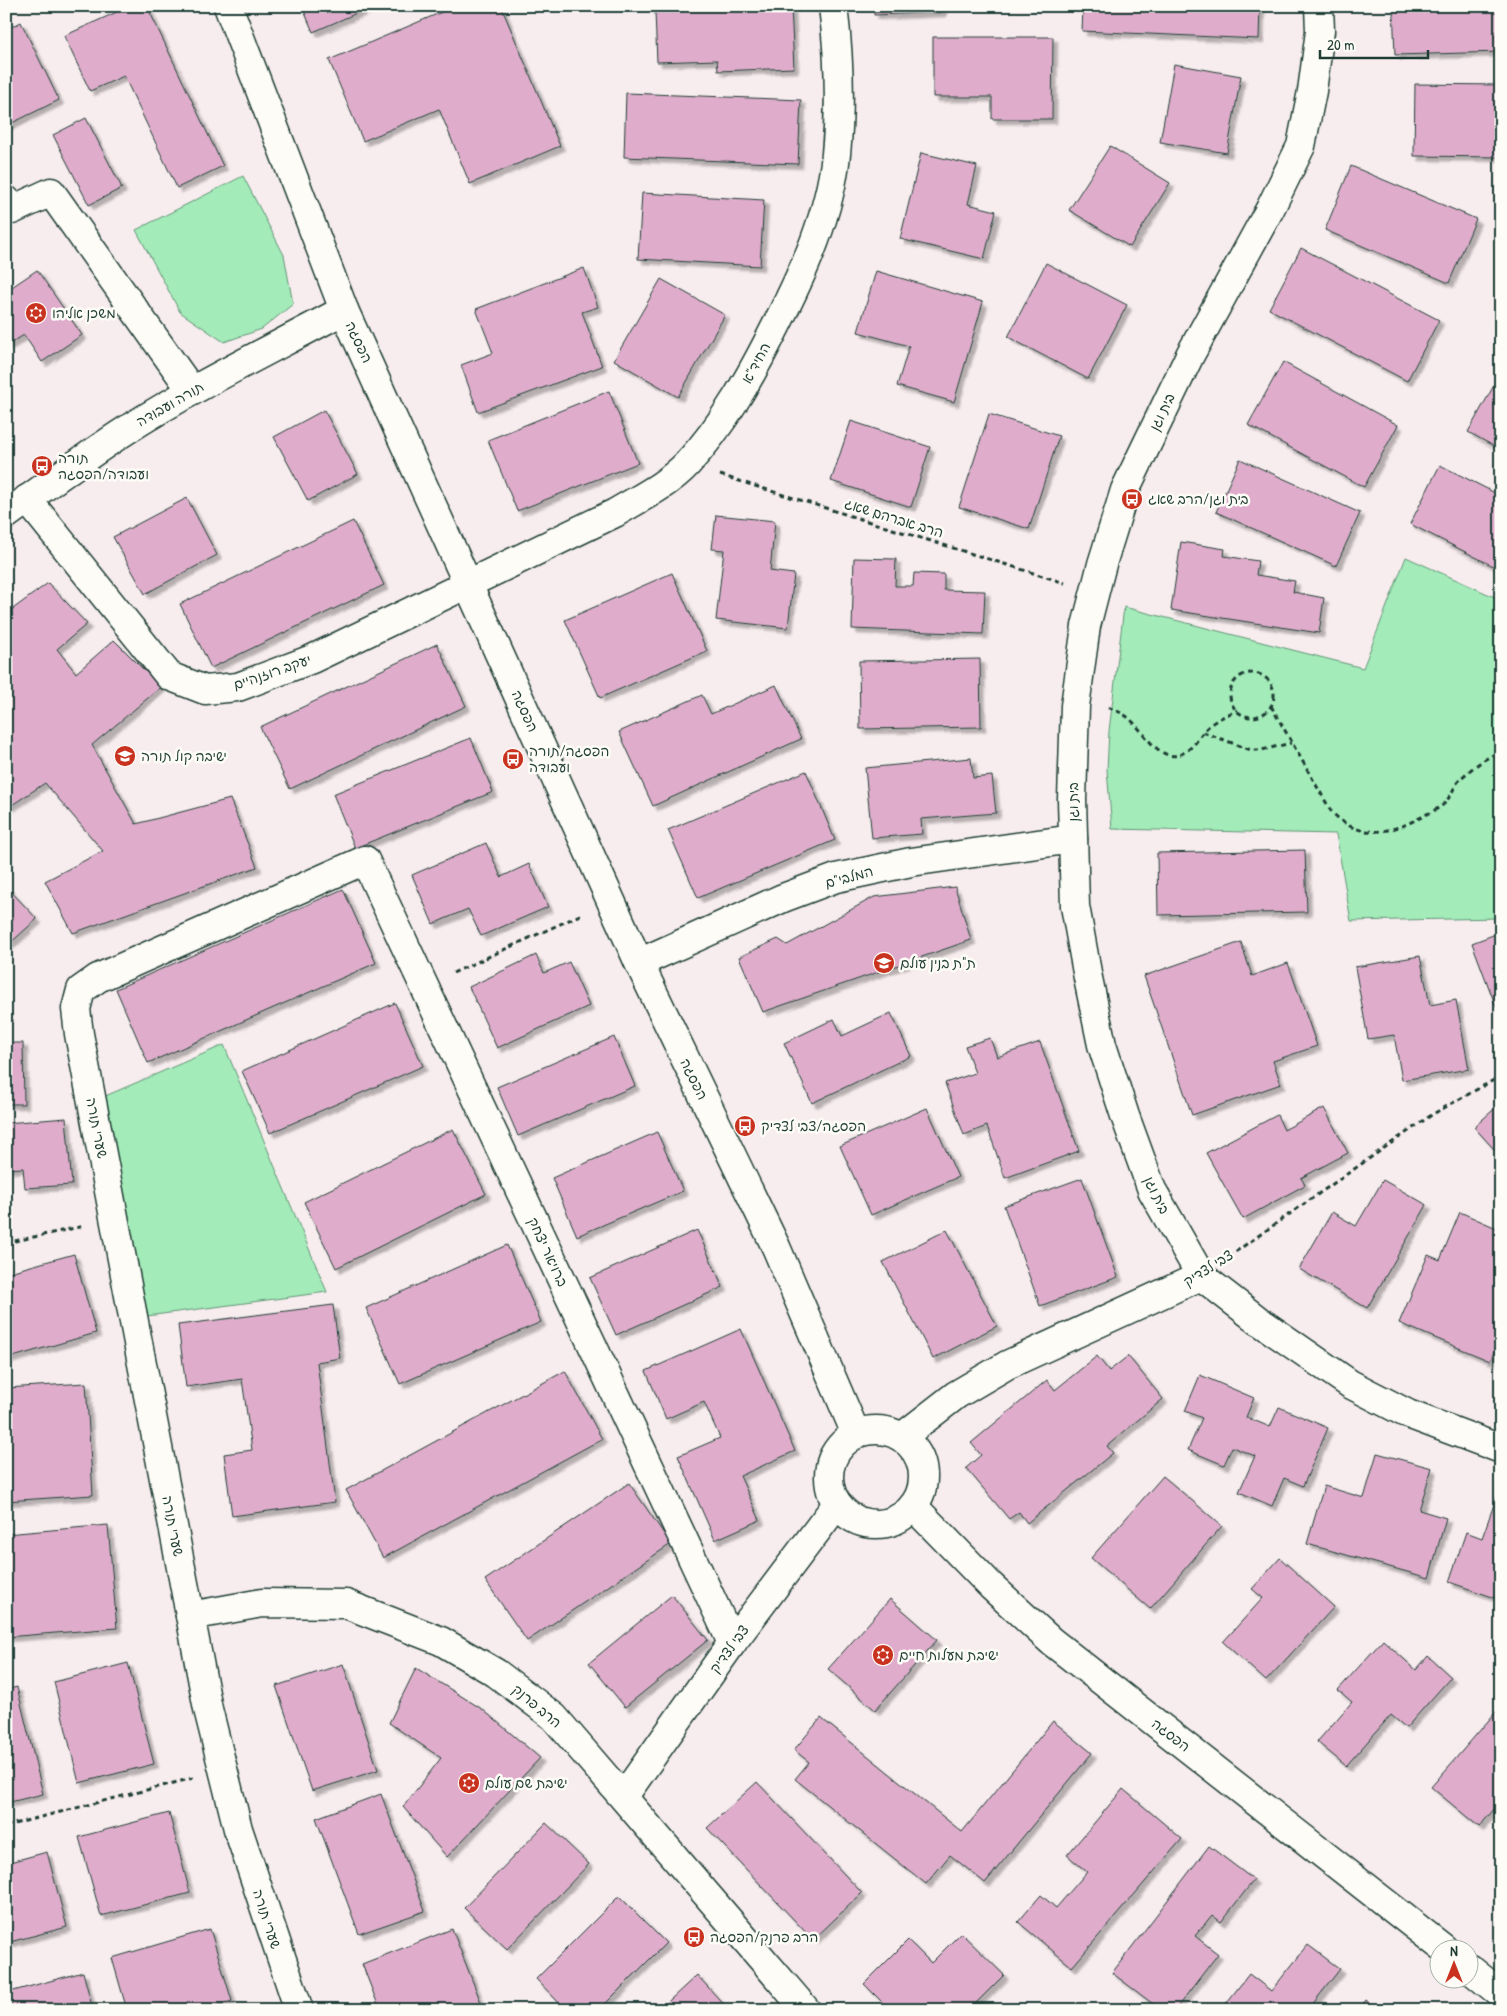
<svg xmlns="http://www.w3.org/2000/svg" width="1507" height="2016" font-family="'Patrick Hand','Playpen Sans Hebrew',sans-serif">
<style>
.green{fill:#a3ebb8;stroke:#619476}
.building{fill:#dfadcb;stroke:#1f3d34;filter:url(#shadow)}
.lines{fill:none;stroke-linecap:round;stroke-linejoin:round}
.minor-casing{stroke:#1f3d34;stroke-width:31}
.path{stroke:#1f3d34;stroke-width:3;stroke-dasharray:5 4;stroke-linecap:butt}
.minor{stroke:#fdfcf7;stroke-width:28}
.labels{text-anchor:middle;stroke-width:5;stroke-linejoin:round;paint-order:stroke}
.poi-label{font-size:14px;fill:#1f3d34;stroke:#fdfcf7;text-anchor:start}
.street-label{font-size:14px;fill:#1f3d34;stroke:#fdfcf7}
</style>
<defs>
<filter id="shadow"><feDropShadow dx="4.5" dy="4.5" stdDeviation="1" flood-color="#0004"/></filter>
</defs>
<rect width="100%" height="100%" fill="#f7ecee"/>
<filter id="ink" filterUnits="userSpaceOnUse"><feTurbulence type="fractalNoise" baseFrequency=".02" numOctaves="2"/><feDisplacementMap in="SourceGraphic" scale="10" xChannelSelector="R" yChannelSelector="G"/><feConvolveMatrix kernelMatrix="1 2 1 2 8 2 1 2 1" color-interpolation-filters="sRGB"/></filter>
<g filter="url(#ink)">
<g class="green">
<polygon points="243,176 284,255 293,304 262,329 224,342 180,312 136,230"/>
<polygon points="1406,557 1501,600 1501,918 1351,921 1336,834 1112,829 1107,770 1109,731 1124,607 1363,668"/>
<polygon points="224,1045 327,1292 147,1316 103,1097"/>
</g>
<g class="building">
<polygon points="130,6 147,6 223,166 177,188 124,76 90,91 64,36"/>
<polygon points="302,6 373,6 313,32"/>
<polygon points="456,6 501,6 560,146 470,184 439,109 363,141 329,60"/>
<polygon points="767,6 791,6 794,68 718,71 717,60 657,62 655,12"/>
<polygon points="874,6 942,6 942,12 874,15"/>
<polygon points="1083,6 1260,6 1259,39 1082,31"/>
<polygon points="1393,6 1501,6 1501,52 1395,55"/>
<polygon points="21,22 59,100 6,126 6,30"/>
<polygon points="933,37 1053,37 1052,119 992,119 992,97 933,97"/>
<polygon points="1174,64 1241,76 1227,153 1160,142"/>
<polygon points="1415,84 1501,85 1501,157 1414,156"/>
<polygon points="626,93 801,100 798,164 624,157"/>
<polygon points="86,118 122,188 89,205 53,135"/>
<polygon points="1110,146 1170,183 1130,247 1069,210"/>
<polygon points="921,153 977,166 968,204 996,211 984,259 900,239"/>
<polygon points="1351,166 1476,219 1449,283 1325,230"/>
<polygon points="642,193 764,200 760,266 638,259"/>
<polygon points="1301,248 1439,320 1407,381 1269,309"/>
<polygon points="1046,263 1127,305 1088,379 1008,337"/>
<polygon points="584,268 598,307 582,312 602,366 478,412 461,365 493,353 476,309"/>
<polygon points="37,270 82,335 42,362 24,335 6,346 6,291"/>
<polygon points="876,271 983,302 954,402 897,386 909,346 858,332"/>
<polygon points="661,279 725,315 678,397 614,360"/>
<polygon points="1283,362 1398,425 1364,487 1248,425"/>
<polygon points="1497,380 1501,382 1501,450 1468,432"/>
<polygon points="609,391 638,463 517,511 488,440"/>
<polygon points="324,410 358,474 308,501 274,437"/>
<polygon points="989,414 1059,436 1029,529 959,507"/>
<polygon points="851,421 930,447 911,507 831,481"/>
<polygon points="1240,459 1360,513 1336,566 1216,512"/>
<polygon points="1440,465 1501,496 1501,570 1410,524"/>
<polygon points="187,498 217,555 145,594 113,537"/>
<polygon points="716,515 775,521 770,571 794,574 788,628 716,620 724,550 712,549"/>
<polygon points="353,521 384,585 211,668 180,604"/>
<polygon points="1181,542 1225,549 1224,556 1258,561 1256,575 1295,581 1293,592 1324,598 1319,633 1171,610"/>
<polygon points="854,558 896,559 895,586 913,586 914,573 944,574 944,590 985,591 983,634 852,629"/>
<polygon points="672,573 707,651 600,698 565,620"/>
<polygon points="48,583 87,624 57,649 76,673 114,640 161,687 92,745 136,824 230,799 257,867 73,933 45,881 103,851 45,783 6,809 6,614"/>
<polygon points="437,644 466,706 290,789 260,727"/>
<polygon points="980,659 981,727 860,729 859,661"/>
<polygon points="776,685 801,739 653,806 619,732 702,695 711,714"/>
<polygon points="471,738 493,792 355,848 333,794"/>
<polygon points="971,758 973,778 992,776 996,813 921,819 922,834 872,838 865,768"/>
<polygon points="806,771 835,840 698,898 668,830"/>
<polygon points="486,843 501,877 529,864 548,907 481,936 468,909 433,924 412,875"/>
<polygon points="1305,850 1307,912 1158,915 1157,853"/>
<polygon points="6,886 37,919 6,947"/>
<polygon points="955,887 971,940 763,1012 739,957 778,939 787,945 874,897"/>
<polygon points="343,889 376,963 148,1063 116,989"/>
<polygon points="1501,932 1501,1020 1472,943"/>
<polygon points="1241,942 1252,976 1288,963 1317,1046 1273,1061 1281,1084 1192,1115 1144,976"/>
<polygon points="536,955 544,973 569,962 589,1006 497,1048 469,987"/>
<polygon points="1420,956 1430,1005 1456,1000 1469,1069 1402,1080 1394,1035 1368,1039 1355,967"/>
<polygon points="395,1003 423,1066 270,1133 242,1071"/>
<polygon points="891,1013 911,1056 812,1103 784,1043 834,1019 842,1036"/>
<polygon points="614,1037 635,1086 518,1136 497,1087"/>
<polygon points="990,1038 997,1057 1040,1042 1079,1151 1005,1178 987,1126 964,1135 945,1083 975,1073 965,1046"/>
<polygon points="6,1043 23,1043 24,1104 6,1104"/>
<polygon points="1501,1103 1501,1157 1474,1127"/>
<polygon points="927,1108 958,1177 871,1215 840,1146"/>
<polygon points="1324,1108 1348,1153 1301,1178 1305,1185 1243,1219 1206,1153 1277,1115 1284,1130"/>
<polygon points="66,1118 72,1185 25,1188 23,1168 6,1169 6,1123"/>
<polygon points="453,1129 486,1194 336,1268 304,1202"/>
<polygon points="657,1132 683,1191 577,1236 552,1178"/>
<polygon points="1082,1178 1118,1277 1040,1306 1004,1206"/>
<polygon points="1383,1180 1427,1205 1367,1308 1299,1269 1332,1212 1356,1226"/>
<polygon points="1460,1212 1501,1230 1501,1269 1497,1277 1501,1279 1501,1336 1490,1361 1399,1323 1428,1255 1440,1260"/>
<polygon points="697,1230 723,1287 616,1335 590,1278"/>
<polygon points="947,1230 997,1326 933,1359 883,1262"/>
<polygon points="507,1245 541,1322 400,1384 366,1308"/>
<polygon points="74,1254 96,1333 6,1359 6,1273"/>
<polygon points="333,1305 340,1358 317,1362 335,1502 232,1516 224,1454 252,1450 242,1379 186,1387 178,1325"/>
<polygon points="741,1329 795,1451 740,1476 760,1520 715,1540 678,1456 720,1438 704,1402 666,1419 646,1371"/>
<polygon points="1097,1356 1109,1371 1128,1356 1163,1399 1107,1446 1113,1453 1027,1523 1019,1512 1009,1519 966,1468 981,1455 971,1443 1047,1380 1055,1390"/>
<polygon points="565,1371 602,1439 383,1558 346,1490"/>
<polygon points="1200,1375 1254,1398 1246,1417 1270,1427 1279,1407 1328,1428 1303,1486 1284,1478 1272,1506 1239,1492 1255,1456 1232,1447 1224,1465 1188,1450 1202,1418 1185,1411"/>
<polygon points="86,1383 93,1495 6,1501 6,1388"/>
<polygon points="1377,1453 1432,1468 1419,1510 1446,1518 1429,1578 1307,1544 1324,1486 1364,1498"/>
<polygon points="1163,1476 1222,1526 1150,1609 1091,1558"/>
<polygon points="629,1483 671,1544 527,1641 485,1580"/>
<polygon points="1501,1485 1501,1600 1449,1582 1466,1532 1482,1538"/>
<polygon points="108,1525 117,1628 6,1637 6,1534"/>
<polygon points="1280,1558 1334,1607 1266,1681 1223,1642 1263,1598 1252,1589"/>
<polygon points="672,1595 708,1640 625,1707 589,1663"/>
<polygon points="890,1599 937,1640 875,1710 828,1669"/>
<polygon points="1383,1640 1416,1670 1428,1656 1451,1677 1406,1728 1391,1715 1346,1766 1317,1742 1352,1702 1338,1690"/>
<polygon points="128,1663 154,1764 79,1783 54,1682"/>
<polygon points="343,1664 378,1770 312,1791 276,1686"/>
<polygon points="416,1668 482,1709 540,1758 447,1857 403,1807 441,1758 389,1723"/>
<polygon points="17,1687 43,1794 6,1803 6,1690"/>
<polygon points="1501,1706 1501,1801 1479,1827 1431,1787"/>
<polygon points="821,1718 962,1832 1053,1721 1092,1753 985,1883 950,1855 926,1884 795,1779 809,1762 794,1750"/>
<polygon points="757,1782 862,1893 813,1940 707,1828"/>
<polygon points="1123,1789 1182,1839 1072,1967 1018,1922 1041,1895 1056,1908 1087,1872 1067,1855"/>
<polygon points="381,1794 425,1911 359,1934 316,1818"/>
<polygon points="169,1813 190,1893 101,1916 79,1837"/>
<polygon points="546,1823 589,1864 507,1949 464,1908"/>
<polygon points="1209,1846 1254,1880 1221,1922 1212,1915 1195,1936 1218,1954 1175,2010 1161,2010 1112,1973"/>
<polygon points="47,1852 67,1927 6,1943 6,1863"/>
<polygon points="619,1896 666,1943 599,2010 566,2010 536,1979"/>
<polygon points="210,1929 232,2001 202,2010 127,2010 112,1958"/>
<polygon points="452,1929 484,2010 380,2010 362,1964"/>
<polygon points="961,1933 1004,1975 969,2010 890,2010 864,1984 908,1940 931,1963"/>
<polygon points="1308,1945 1340,1969 1308,2010 1221,2010 1249,1974 1271,1991"/>
<polygon points="83,1972 93,2010 6,2010 6,1993"/>
<polygon points="697,1975 729,2010 659,2010"/>
<polygon points="1366,2000 1379,2010 1358,2010"/>
</g>
<g class="lines">
<g class="minor-casing">
<g id="minor">
<polyline points="228,6 344,310 639,963 776,1247 856,1434"/>
<polyline points="1319,6 1320,31 1312,91 1301,146 1270,209 1190,355 1125,490 1102,564 1086,626 1075,706 1072,799 1075,906 1088,978 1102,1045 1125,1116 1152,1190 1201,1276 1259,1321 1350,1384 1408,1414 1501,1449"/>
<polyline points="6,200 12,210 51,192 192,391"/>
<path d="M27,499L169,676L205,690L238,687L312,659L615,513C640,498 667,485 687,464C725,423 752,374 777,324C804,271 830,214 836,154C841,105 839,54 833,6"/>
<path d="M6,515C46,486 86,456 128,429C197,385 272,349 344,310"/>
<polyline points="639,963 783,898 836,878 911,862 1073,839"/>
<circle cx="876" cy="1477" r="47"/>
<polyline points="902,1437 956,1395 1007,1365 1201,1276"/>
<polyline points="913,1506 991,1586 1051,1641 1443,1948"/>
<polyline points="190,1616 262,1603 346,1604 441,1641 496,1673 554,1717 806,2010"/>
<polyline points="624,1796 732,1643 837,1504"/>
<polyline points="1470,1969 1501,1994"/>
<polyline points="299,2010 238,1829 208,1709 79,1034 76,1009 81,990 98,978 365,860 732,1643"/>
</g>
</g>
<g class="path">
<polyline points="720,475 1065,583"/>
<circle cx="1252" cy="695" r="22"/>
<path d="M1271,706L1331,811C1358,842 1393,833 1425,815C1431,812 1440,808 1445,803C1450,797 1453,790 1457,783C1468,770 1485,758 1501,751"/>
<path d="M1108,707C1114,710 1121,712 1126,716C1145,729 1161,772 1189,749C1196,744 1199,737 1204,731C1212,721 1225,716 1237,710"/>
<polyline points="1203,732 1251,750 1262,750 1291,743"/>
<polyline points="453,973 582,914"/>
<polyline points="6,1243 84,1226"/>
<polyline points="1228,1257 1433,1114 1501,1076"/>
<polyline points="6,1826 193,1778"/>
</g>
<use href="#minor" class="minor"/>
</g>
</g>
<defs>
<g id="synagogue-disc" transform="scale(1.125)"><circle r="9.5" fill="#c8321e" stroke="#fdfcf7"/><path d="M0-6.5L5.6 3.2H-5.6ZM0 6.5L5.6-3.2H-5.6Z" fill="#fff"/></g>
<g id="bus-disc" transform="scale(1.125)"><circle r="9.5" fill="#c8321e" stroke="#fdfcf7"/><path d="M-5-6H5V4H4V6H2V4H-2V6H-4V4H-5ZM-3.5-4V0h7V-4ZM-3.5 1.2v1.5H-2V1.2ZM2 1.2v1.5H3.5V1.2Z" fill="#fff"/></g>
<g id="school-disc" transform="scale(1.125)"><circle r="9.5" fill="#c8321e" stroke="#fdfcf7"/><path d="M0-5L7-2L0 1L-7-2ZM-4 1L0 2.5L4 1V4Q0 6-4 4Z" fill="#fff"/></g>
</defs>
<g fill-rule="evenodd">
<use href="#synagogue-disc" x="36" y="313"/>
<use href="#bus-disc" x="42" y="466"/>
<use href="#bus-disc" x="1132" y="499"/>
<use href="#school-disc" x="125" y="756"/>
<use href="#bus-disc" x="513" y="759"/>
<use href="#school-disc" x="884" y="963"/>
<use href="#bus-disc" x="745" y="1126"/>
<use href="#synagogue-disc" x="883" y="1655"/>
<use href="#synagogue-disc" x="469" y="1783"/>
<use href="#bus-disc" x="694" y="1937"/>
</g>
<g class="labels">
<g class="poi-label">
<text x="52" y="318">משכן אליהו</text>
<text x="58" y="463">תורה<tspan x="58" dy="16">ועבודה/הפסגה</tspan></text>
<text x="1148" y="504">בית וגן/הרב שאג</text>
<text x="529" y="756">הפסגה/תורה<tspan x="529" dy="16">ועבודה</tspan></text>
<text x="141" y="761">ישיבה קול תורה</text>
<text x="900" y="968">ת"ת בנין עולם</text>
<text x="761" y="1131">הפסגה/צבי לצדיק</text>
<text x="899" y="1660">ישיבת מעלות חיים</text>
<text x="485" y="1788">ישיבת שם עולם</text>
<text x="710" y="1942">הרב פרנק/הפסגה</text>
</g>
<g class="street-label">
<text transform="translate(359 342) rotate(65)" y="5">הפסגה</text>
<text transform="translate(756 363) rotate(-62)" y="5">החיד"א</text>
<text transform="translate(170 404) rotate(-30)" y="5">תורה ועבודה</text>
<text transform="translate(1162 412) rotate(-64)" y="5">בית וגן</text>
<text transform="translate(894 518) rotate(17)" y="5">הרב אברהם שאג</text>
<text transform="translate(272 672) rotate(-19)" y="5">יעקב רוזנהיים</text>
<text transform="translate(525 711) rotate(66)" y="5">הפסגה</text>
<text transform="translate(1073 802) rotate(-90)" y="5">בית וגן</text>
<text transform="translate(849 877) rotate(-15)" y="5">המלבי"ם</text>
<text transform="translate(694 1079) rotate(64)" y="5">הפסגה</text>
<text transform="translate(97 1128) rotate(79)" y="5">שערי תורה</text>
<text transform="translate(1157 1195) rotate(64)" y="5">בית וגן</text>
<text transform="translate(548 1252) rotate(65)" y="5">ברויאר יצחק</text>
<text transform="translate(1208 1268) rotate(-32)" y="5">צבי לצדיק</text>
<text transform="translate(173 1526) rotate(79)" y="5">שערי תורה</text>
<text transform="translate(729 1649) rotate(-54)" y="5">צבי לצדיק</text>
<text transform="translate(537 1706) rotate(40)" y="5">הרב פרנק</text>
<text transform="translate(1171 1735) rotate(38)" y="5">הפסגה</text>
<text transform="translate(267 1919) rotate(72)" y="5">שערי תורה</text>
</g>
</g>
<rect width="1507" height="2016" fill="none" stroke="#fdfcf7" stroke-width="25"/>
<rect x="12" y="12" width="1482" height="1991" fill="none" stroke="#1f3d34" stroke-width="2" filter="url(#ink)"/>
<g transform="translate(1454 1964)"><circle r="24" fill="#fdfcf7" stroke="#a4b0a9"/>
<path d="M0-4L9 19L0 12L-9 19Z" fill="#c8321e"/>
<text y="-8" font-size="14" font-weight="bold" text-anchor="middle" fill="#1f3d34">N</text>
</g>
<path d="M1320 50v8h108v-8" fill="none" stroke="#1f3d34" stroke-width="2.5"/>
<text x="1327" y="50" font-size="15" fill="#1f3d34" stroke="#fdfcf7" stroke-width="4" paint-order="stroke">20 m</text>
</svg>
